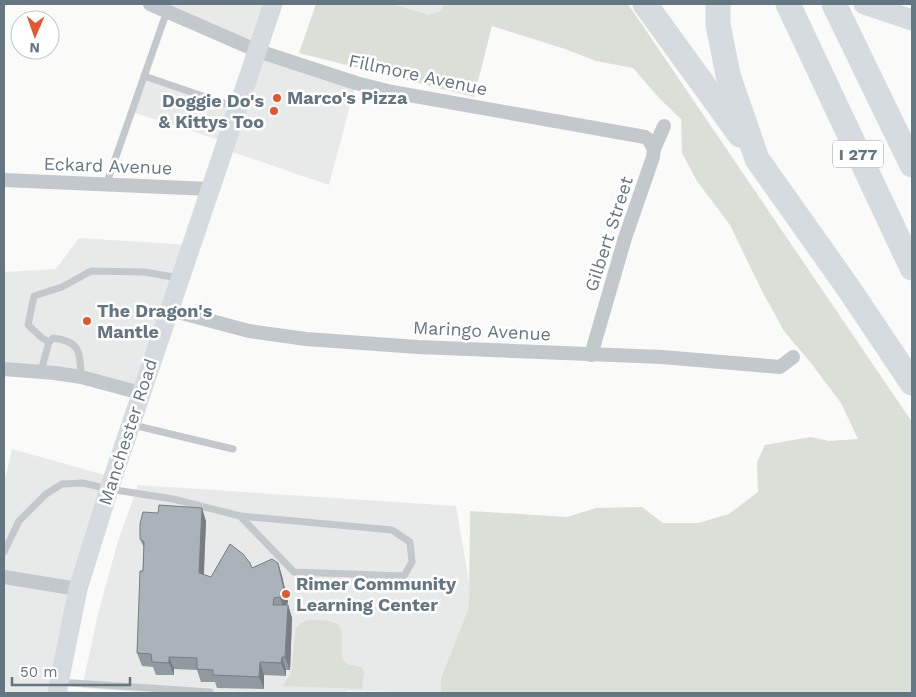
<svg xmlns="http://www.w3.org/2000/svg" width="916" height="697" font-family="'Work Sans',sans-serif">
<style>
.built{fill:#e8e9e9}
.green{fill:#dadfd7}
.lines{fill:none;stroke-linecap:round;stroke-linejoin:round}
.service{stroke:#c3c8cc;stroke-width:7}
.minor{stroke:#c3c8cc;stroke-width:14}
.secondary{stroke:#d6dbdf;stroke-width:19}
.primary{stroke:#d6dbdf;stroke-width:21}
.motorway{stroke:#d6dbdf;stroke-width:25}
.wall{fill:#929a9f}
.shaded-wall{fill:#777d82}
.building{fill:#aab3b9;stroke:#777d82}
.poi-dot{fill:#e4572e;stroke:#fff;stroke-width:2}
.labels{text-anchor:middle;stroke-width:5;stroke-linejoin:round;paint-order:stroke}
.shield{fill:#fff;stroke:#939fa8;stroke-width:1}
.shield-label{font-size:16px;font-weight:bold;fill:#657683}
.street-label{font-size:18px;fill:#657683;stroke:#fff}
.poi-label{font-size:18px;font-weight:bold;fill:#657683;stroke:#fff;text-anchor:start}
</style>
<rect width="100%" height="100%" fill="#fafaf8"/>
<g class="built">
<polygon points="161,4 273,4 258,51 356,83 329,185 224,149 226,142 132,112 144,76 238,108 258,51"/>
<polygon points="394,4 444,4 441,12 429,15"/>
<polygon points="79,238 191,245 141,393 4,369 4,272 56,269"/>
<polygon points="12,449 112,477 58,690 107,693 4,693 4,483"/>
<polygon points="138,485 456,506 469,582 469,607 441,678 441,693 346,691 346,693 151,693 82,688 98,614 118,541"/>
</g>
<g class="green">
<polygon points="316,4 394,4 429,15 441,11 444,4 628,4 912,422 912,693 441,693 441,678 469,607 470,511 567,517 596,508 642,507 663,523 698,523 729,514 758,492 757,462 765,445 811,437 829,441 858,439 841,403 811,363 784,331 762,291 730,225 697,181 682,153 681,119 660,99 633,68 596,61 565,49 492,26 474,97 299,53"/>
<path d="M309,620C345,620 342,624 342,658L347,664L361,667L364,672L362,689L283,686L291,674L296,628L301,623Z"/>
</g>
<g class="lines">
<g class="service">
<polyline points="144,76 238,108"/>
<polyline points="106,185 167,11"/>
<polyline points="49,342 42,338 28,325 34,296 62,287 91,271 144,272 179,278"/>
<path d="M41,371L49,342L53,338C81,341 80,353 81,377"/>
<polyline points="133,425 233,449"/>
<polyline points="4,552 19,521 46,494 62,484 83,483 109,489 173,499 240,516 392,530 410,542 412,562 404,576 294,572 240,516"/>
<polyline points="59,682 210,692"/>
</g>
<g class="minor">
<polyline points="150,4 258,51 356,83 392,92 645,137 649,140 654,149"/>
<polyline points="4,180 210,189"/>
<polyline points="170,310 249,331 306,339 418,347 662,357 780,367 793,357"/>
<polyline points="591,355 625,238 653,157 654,149 664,126"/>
<polyline points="4,369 55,373 81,377 141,393"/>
<polyline points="4,577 78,589"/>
</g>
<polyline class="secondary" points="57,693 78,589 109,489 273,4"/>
<polyline class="primary" points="864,4 912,20"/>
<g class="motorway">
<polyline points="645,4 740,135"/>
<polyline points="718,4 718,24 728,75 757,159 849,289 912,383"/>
<polyline points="788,4 912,268"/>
<polyline points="834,4 912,165"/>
</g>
</g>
<polygon class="wall" points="206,521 204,575 211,577 278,563 282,576 288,602 287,605 288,605 292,618 290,670 286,670 286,676 264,675 264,689 217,688 215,682 201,682 197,670 174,669 174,675 156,675 153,667 142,666 137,653 144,548 140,539"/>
<g class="shaded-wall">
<polygon points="202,508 206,521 203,586 199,573"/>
<polygon points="278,563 282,576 288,602 284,610 280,597"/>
<polygon points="288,605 292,618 290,670 285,657"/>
<polygon points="169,657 174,669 174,675 169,663"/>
<polygon points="282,657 286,670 286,676 281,663"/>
<polygon points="260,662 264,675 264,689 259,677"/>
</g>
<polygon class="building" points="159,505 202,508 199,573 211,577 230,544 243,554 250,563 252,568 272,559 278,563 284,589 280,597 274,598 273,605 288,605 285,657 282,657 281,663 260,662 259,677 213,675 213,670 197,669 197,658 169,657 169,663 152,662 151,654 137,653 140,571 143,571 144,542 140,539 140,524 143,512 158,513"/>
<g class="poi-dot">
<circle cx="277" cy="98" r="5"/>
<circle cx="274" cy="111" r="5"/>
<circle cx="87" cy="321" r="5"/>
<circle cx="286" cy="594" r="5"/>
</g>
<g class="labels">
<rect class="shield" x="833" y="140.5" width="50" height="27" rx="4"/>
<g class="shield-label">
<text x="858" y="160">I 277</text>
</g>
<g class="street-label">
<text transform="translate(418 75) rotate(12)" y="6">Fillmore Avenue</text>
<text transform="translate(108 166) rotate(2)" y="6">Eckard Avenue</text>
<text transform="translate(609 234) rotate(-72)" y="6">Gilbert Street</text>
<text transform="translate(482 331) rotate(3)" y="6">Maringo Avenue</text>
<text transform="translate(128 432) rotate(-72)" y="6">Manchester Road</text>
</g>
<g class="poi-label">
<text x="287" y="104">Marco's Pizza</text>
<text x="264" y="107" text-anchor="end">Doggie Do's<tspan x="264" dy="21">&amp; Kittys Too</tspan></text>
<text x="97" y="317">The Dragon's<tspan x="97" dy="21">Mantle</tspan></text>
<text x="296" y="590">Rimer Community<tspan x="296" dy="21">Learning Center</tspan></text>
</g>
</g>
<rect width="916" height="697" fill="none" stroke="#657683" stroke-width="10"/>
<g transform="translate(35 35) rotate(182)"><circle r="24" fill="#ffffff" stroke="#c1c8cd"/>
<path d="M0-4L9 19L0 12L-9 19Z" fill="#e4572e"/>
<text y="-8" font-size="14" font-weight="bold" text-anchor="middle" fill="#657683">N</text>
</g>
<path d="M12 677v8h118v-8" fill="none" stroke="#657683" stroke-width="2.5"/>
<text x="20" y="677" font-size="15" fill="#657683" stroke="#ffffff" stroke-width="4" paint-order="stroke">50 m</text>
</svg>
